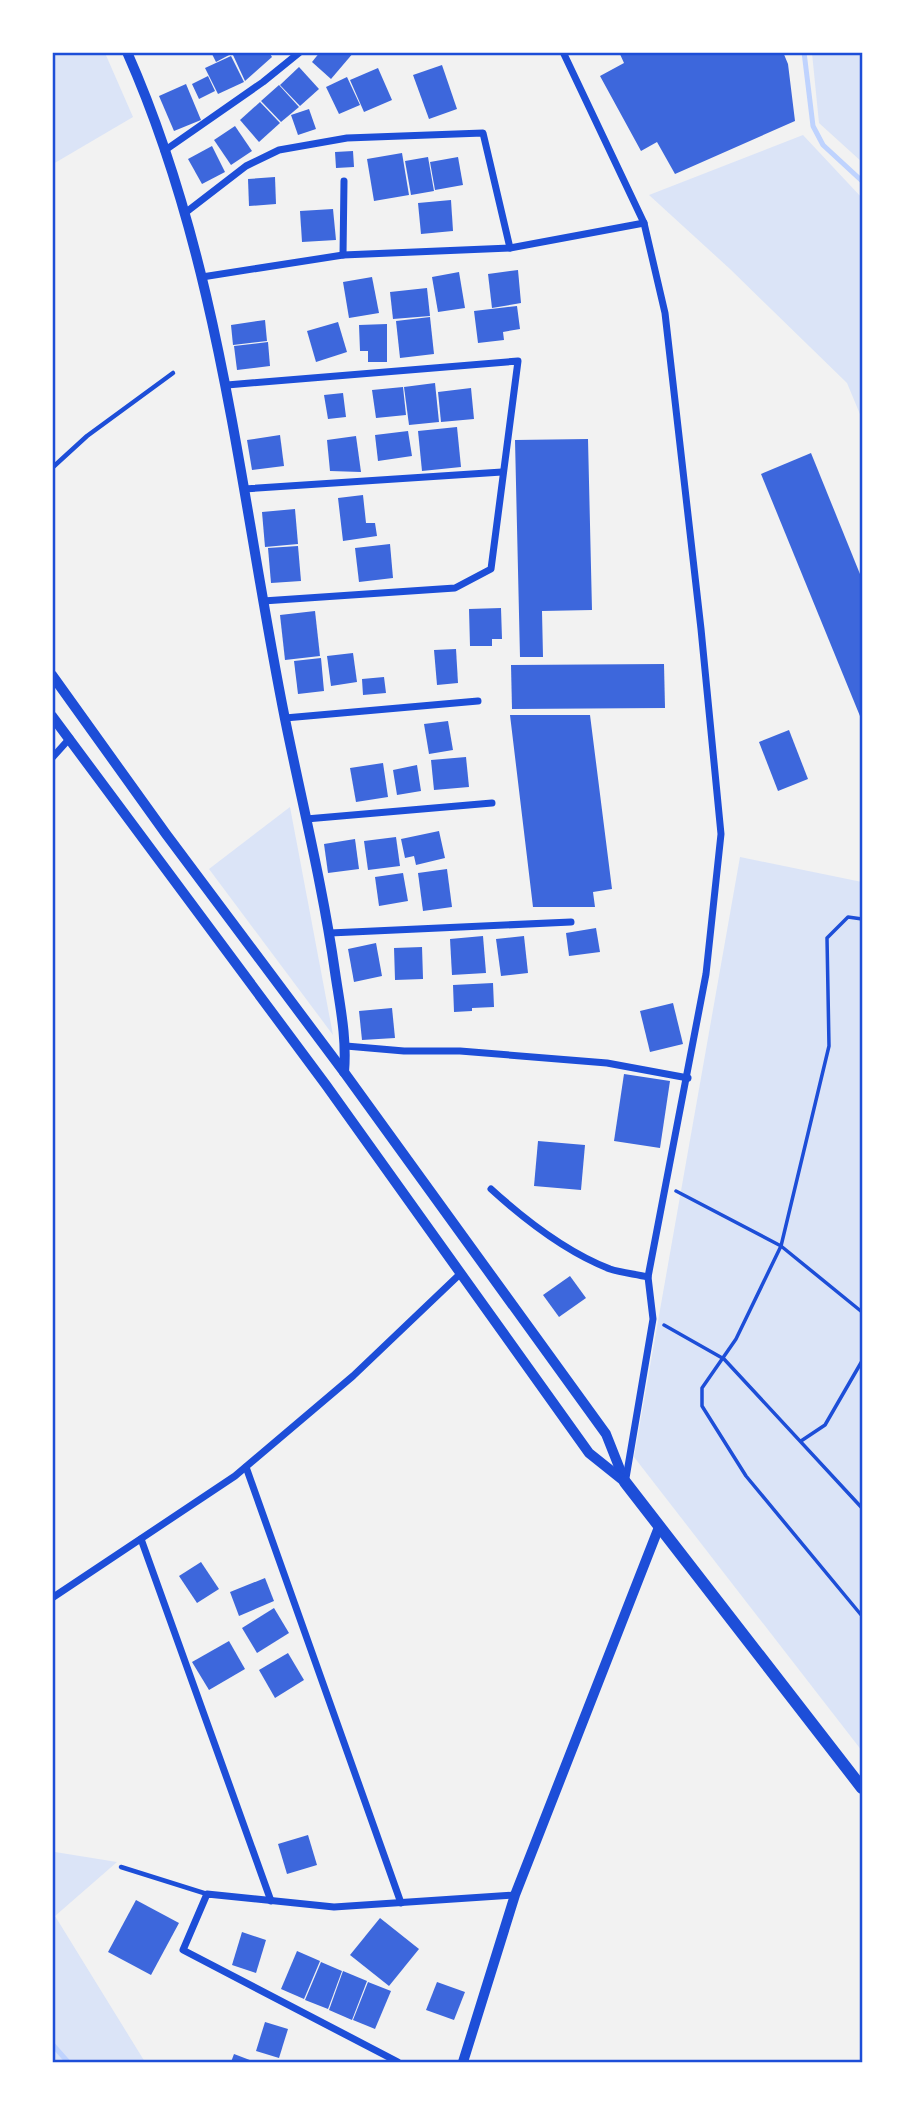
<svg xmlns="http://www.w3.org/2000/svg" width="915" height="2115" font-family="'PT Sans Narrow',sans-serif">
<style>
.green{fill:#dbe4f7}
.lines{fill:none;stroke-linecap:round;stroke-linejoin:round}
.stream{stroke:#bfd3fe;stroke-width:5}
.building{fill:#3d67dc}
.path{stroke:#1d4ed8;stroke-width:3.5}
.service{stroke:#1d4ed8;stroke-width:4.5}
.minor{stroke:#1d4ed8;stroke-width:7}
.tertiary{stroke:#1d4ed8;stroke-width:10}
.secondary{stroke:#1d4ed8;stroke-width:10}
.primary{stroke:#1d4ed8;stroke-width:12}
.neatline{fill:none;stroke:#1d4ed8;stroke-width:2.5}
</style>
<rect width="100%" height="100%" fill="#f2f2f2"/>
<g class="green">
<polygon points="53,52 105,53 133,117 53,164"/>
<polygon points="812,53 862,53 862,162 819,123"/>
<polygon points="803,135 862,198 862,419 847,383 730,269 649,195"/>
<polygon points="290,807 333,1035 209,869"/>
<polygon points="740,857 862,882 862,1751 634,1457"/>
<polygon points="52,1849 55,1852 117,1862 55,1916 145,2062 53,2062"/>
</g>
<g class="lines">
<g class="stream">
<polyline points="804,52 813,126 823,145 862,181"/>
<polyline points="52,2044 68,2062"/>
</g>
</g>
<g class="building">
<polygon points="211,52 230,52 231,54 216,62"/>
<polygon points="235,52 269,52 272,57 245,81 233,55"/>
<polygon points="320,52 354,52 331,79 312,62"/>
<polygon points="619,52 783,52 788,64 795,121 675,174 657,142 641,151 600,76 624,63"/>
<polygon points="231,56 244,82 218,94 205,68"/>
<polygon points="442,65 457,109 429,119 413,75"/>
<polygon points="299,67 319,89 300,106 280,85"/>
<polygon points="378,68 392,100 364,112 350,80"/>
<polygon points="208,76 215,91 199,99 192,84"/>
<polygon points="347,77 360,105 339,114 326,87"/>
<polygon points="186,84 201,120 174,131 159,96"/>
<polygon points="279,85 299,107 281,122 261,101"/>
<polygon points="260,102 280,123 259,142 240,120"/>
<polygon points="309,109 316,129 298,135 291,115"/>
<polygon points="235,126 252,151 231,165 214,140"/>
<polygon points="212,146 225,172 202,184 188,159"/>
<polygon points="353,151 354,167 336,168 335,152"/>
<polygon points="402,153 409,195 374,201 367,159"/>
<polygon points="428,157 434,191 411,195 405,161"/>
<polygon points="458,157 463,185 435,190 430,162"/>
<polygon points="275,177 276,204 249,206 248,179"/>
<polygon points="451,200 453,231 421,234 418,203"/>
<polygon points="333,209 336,240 302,242 300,211"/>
<polygon points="518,270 521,303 492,308 488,274"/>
<polygon points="459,272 465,308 438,312 432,277"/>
<polygon points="372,277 379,313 349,318 343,282"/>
<polygon points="427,288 430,316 393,319 390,292"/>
<polygon points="517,306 520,329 503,332 504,340 478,343 474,311"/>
<polygon points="430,317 434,354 400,358 396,321"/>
<polygon points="265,320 267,341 233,345 231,325"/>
<polygon points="338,322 347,352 316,362 307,331"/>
<polygon points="387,324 387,362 368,362 368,351 360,351 359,325"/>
<polygon points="268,342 270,366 237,370 234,346"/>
<polygon points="435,383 439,422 409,425 404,387"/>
<polygon points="403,387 406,415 376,418 372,390"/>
<polygon points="471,388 474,419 441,422 438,392"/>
<polygon points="343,393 346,417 328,419 324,395"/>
<polygon points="457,427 461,467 422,471 418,431"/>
<polygon points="408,431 412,456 378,461 375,435"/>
<polygon points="280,435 284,466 252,470 247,440"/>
<polygon points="356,436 361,472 330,471 327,440"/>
<polygon points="588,439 592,610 542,611 543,657 520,657 515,440"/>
<polygon points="811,453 862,579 862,721 761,474"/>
<polygon points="363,495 366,523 375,523 377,536 343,541 338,498"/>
<polygon points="295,509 298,544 265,547 262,512"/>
<polygon points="390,544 393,578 359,582 355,548"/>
<polygon points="298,546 301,581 271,583 268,548"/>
<polygon points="501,608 502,639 492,639 492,646 470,646 469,609"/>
<polygon points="315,611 320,656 285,660 280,615"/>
<polygon points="456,649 458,683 437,685 434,650"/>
<polygon points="353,653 357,682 331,686 327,656"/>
<polygon points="321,658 324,691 298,694 294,661"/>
<polygon points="664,664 665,708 512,709 511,665"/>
<polygon points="384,677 386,693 363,695 362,679"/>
<polygon points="510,715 590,715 612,889 593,892 595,907 533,907"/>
<polygon points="448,721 453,750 429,754 424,724"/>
<polygon points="789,730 808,779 778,791 759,742"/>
<polygon points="466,757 469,787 434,790 431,760"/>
<polygon points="383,763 388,797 356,802 350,768"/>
<polygon points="417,765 421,791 397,795 393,770"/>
<polygon points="439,831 445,858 416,865 414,856 405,858 401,839"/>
<polygon points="396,837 400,866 368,870 364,841"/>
<polygon points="355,839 359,869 328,873 324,844"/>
<polygon points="447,869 452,907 423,911 418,873"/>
<polygon points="403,873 408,901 379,906 375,877"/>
<polygon points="596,928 600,952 569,956 566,933"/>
<polygon points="483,936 486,973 452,975 450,939"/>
<polygon points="524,936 528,973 501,976 496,939"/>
<polygon points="376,943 382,976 354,982 348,949"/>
<polygon points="422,947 423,979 395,980 394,948"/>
<polygon points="493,983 494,1007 472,1008 472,1011 454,1012 453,985"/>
<polygon points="673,1003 683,1044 650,1052 640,1011"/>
<polygon points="392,1008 395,1038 362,1040 359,1011"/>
<polygon points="624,1074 670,1081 660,1148 614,1141"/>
<polygon points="538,1141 585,1145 581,1190 534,1186"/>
<polygon points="570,1276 586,1298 559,1317 543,1295"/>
<polygon points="201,1562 219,1589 197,1603 179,1576"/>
<polygon points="265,1578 274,1601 239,1616 230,1592"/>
<polygon points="274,1608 289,1633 257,1653 242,1628"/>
<polygon points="229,1641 245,1669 209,1690 192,1662"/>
<polygon points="288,1653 304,1680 275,1698 259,1670"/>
<polygon points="308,1835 317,1865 287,1874 278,1844"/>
<polygon points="136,1900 179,1923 151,1975 108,1952"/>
<polygon points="380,1918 419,1949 389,1986 350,1955"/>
<polygon points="242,1932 266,1940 256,1973 232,1965"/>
<polygon points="297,1951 320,1961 304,1999 281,1989"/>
<polygon points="321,1962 342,1971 328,2009 305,2000"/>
<polygon points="343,1971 367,1981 352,2020 329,2010"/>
<polygon points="368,1982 391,1991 375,2029 353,2020"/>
<polygon points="437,1982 465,1992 454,2020 426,2010"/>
<polygon points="265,2022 288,2029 279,2058 256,2051"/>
<polygon points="234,2054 255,2062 231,2062"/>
</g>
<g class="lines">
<g class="path">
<polyline points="676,1191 781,1246 829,1046 827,938 848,917 862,919"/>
<polyline points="862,1312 781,1246 736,1339 702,1388 702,1406 746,1476 862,1616"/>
<polyline points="664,1325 724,1359 862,1508"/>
<polyline points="801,1441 825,1425 862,1361"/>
</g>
<g class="service">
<polyline points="52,468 87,436 173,373"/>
<polyline points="121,1867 207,1894"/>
</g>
<g class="minor">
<polyline points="563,52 644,223 665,313 701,629 721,834 706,974 648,1277 653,1319 626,1478"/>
<polyline points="164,151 263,82 300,52"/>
<polyline points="185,213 246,166 279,150 347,138 483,133 510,248"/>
<polyline points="343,255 344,181"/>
<polyline points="202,277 343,255 510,248 644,223"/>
<polyline points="227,385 518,361 491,569 455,588 263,601"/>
<polyline points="244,489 502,472"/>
<polyline points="285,718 478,701"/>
<polyline points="52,758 70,738"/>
<polyline points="306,819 492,803"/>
<polyline points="330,933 571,922"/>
<polyline points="346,1046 404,1051 460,1051 607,1063 688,1078"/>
<path d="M491,1189C525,1220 566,1252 610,1269C622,1273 636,1274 648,1277"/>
<polyline points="246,1467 401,1903"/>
<polyline points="141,1539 271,1901"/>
<polyline points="52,1598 235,1476 353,1376 460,1274"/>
<polyline points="398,2062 183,1950 207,1894 334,1907 515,1895"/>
</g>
<polyline class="tertiary" points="463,2062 515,1895 659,1527"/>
<g class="secondary">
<path d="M127,52C221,264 240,495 285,719C302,803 323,887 335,972C340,1006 347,1038 344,1072"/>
<polyline points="52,675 166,834 344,1072 606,1434 625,1482"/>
<polyline points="52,716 326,1085 589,1453 624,1481"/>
</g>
<polyline class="primary" points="625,1482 862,1788"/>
</g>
<rect width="915" height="2115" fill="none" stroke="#ffffff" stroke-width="108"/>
<rect x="54" y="54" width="807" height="2007" class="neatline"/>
</svg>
